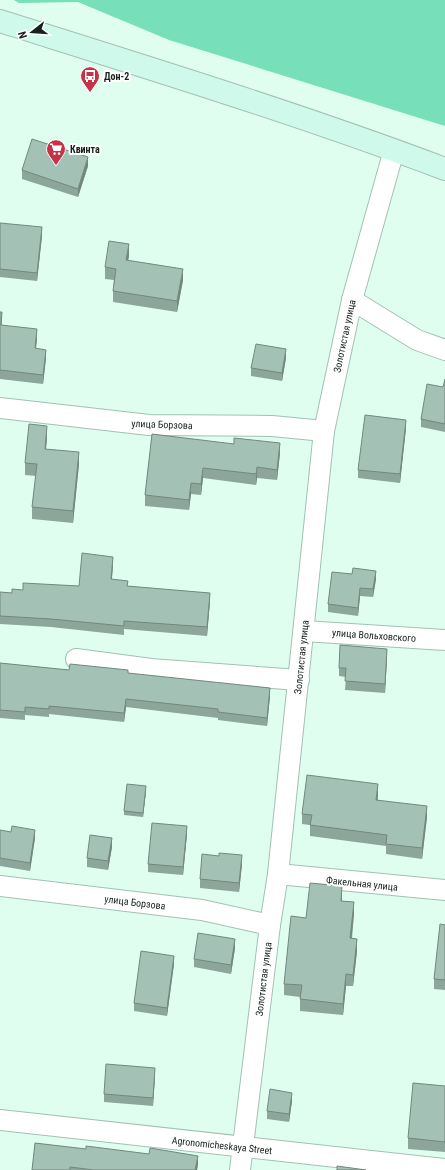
<svg xmlns="http://www.w3.org/2000/svg" width="445" height="1170" font-family="'Roboto Condensed',sans-serif">
<style>
.forest{fill:#77dfb9}
.lines{fill:none;stroke-linecap:round;stroke-linejoin:round}
.street-casing{stroke:#a3c0b4;stroke-width:22}
.secondary-casing{stroke:#a3c0b4;stroke-width:24}
.street{stroke:#fff;stroke-width:20}
.secondary{stroke:#cff9eb;stroke-width:22}
.wall{fill:#8da69c}
.shaded-wall{fill:#73877f}
.building{fill:#a4c1b5;stroke:#73877f}
.labels{text-anchor:middle;stroke-width:4;stroke-linejoin:round;paint-order:stroke}
.poi-label{font-size:10px;font-weight:bold;fill:#16211c;stroke:#fff;text-anchor:start}
.street-label{font-size:10px;fill:#16211c;stroke:#fff}
</style>
<rect width="100%" height="100%" fill="#dffef0"/>
<polygon class="forest" points="14,0 445,0 445,126 169,40 78,2 19,3"/>
<g class="lines">
<g class="street-casing">
<g id="street">
<polyline points="352,300 417,340 445,350"/>
<polyline points="0,408 149,425 272,426 324,431"/>
<polyline points="304,631 445,640"/>
<polyline points="76,659 151,669 299,680"/>
<polyline points="278,874 445,890"/>
<polyline points="0,886 202,910 270,925"/>
<polyline points="0,1120 445,1169"/>
<polyline points="240,1170 270,925 278,874 324,431 352,300 394,150"/>
</g>
</g>
<g class="secondary-casing">
<path id="secondary" d="M0,21C149,68 299,114 445,169"/>
</g>
<use href="#street" class="street"/>
<use href="#secondary" class="secondary"/>
</g>
<g class="wall">
<polygon points="88,166 78,197 22,179 22,170"/>
<polygon points="0,223 42,236 37,281 0,277"/>
<polygon points="129,256 128,260 183,280 177,312 113,302 113,291 114,280 105,279 105,267"/>
<polygon points="0,312 2,321 2,325 37,338 36,348 46,358 43,384 0,379"/>
<polygon points="286,358 282,381 251,376 251,368"/>
<polygon points="445,379 445,432 421,427 421,419 443,387"/>
<polygon points="406,428 400,483 358,478 358,470"/>
<polygon points="152,434 280,453 277,480 257,478 256,485 203,478 201,495 191,494 189,510 145,506 145,495"/>
<polygon points="47,437 46,449 79,464 73,523 32,519 32,507 36,476 25,475 25,463"/>
<polygon points="113,565 112,579 128,586 210,601 207,636 124,629 124,635 51,627 0,624 0,592 12,593 23,590 79,586"/>
<polygon points="376,579 373,597 360,596 358,616 328,612 328,604"/>
<polygon points="387,657 385,693 345,690 346,677 339,676 339,668"/>
<polygon points="0,663 69,670 128,673 270,696 267,726 218,720 218,718 126,707 124,722 49,714 49,717 25,715 25,720 0,718"/>
<polygon points="146,791 143,817 124,815 124,811"/>
<polygon points="378,794 378,800 427,817 422,859 386,854 386,846 310,836 310,825 302,824 302,814"/>
<polygon points="0,830 35,838 30,871 0,866"/>
<polygon points="187,834 183,875 148,872 148,864"/>
<polygon points="112,847 108,870 87,867 87,858"/>
<polygon points="242,864 239,892 200,888 200,879"/>
<polygon points="342,897 342,901 354,914 352,939 357,951 353,986 346,986 343,1015 300,1011 300,997 284,995 284,984 306,918"/>
<polygon points="445,925 445,990 434,989 434,979"/>
<polygon points="235,948 231,974 194,967 194,959"/>
<polygon points="174,964 167,1016 134,1011 134,1003"/>
<polygon points="155,1076 153,1106 104,1102 104,1094"/>
<polygon points="445,1086 445,1152 408,1149 408,1138"/>
<polygon points="292,1101 289,1122 267,1119 267,1111"/>
<polygon points="35,1143 198,1164 197,1170 32,1170"/>
</g>
<g class="shaded-wall">
<polygon points="88,157 88,166 78,197 78,189"/>
<polygon points="42,227 42,236 37,281 37,273"/>
<polygon points="129,244 129,256 126,271 126,260"/>
<polygon points="183,269 183,280 177,312 177,301"/>
<polygon points="37,329 37,338 35,357 35,348"/>
<polygon points="286,349 286,358 282,381 282,373"/>
<polygon points="46,350 46,358 43,384 43,375"/>
<polygon points="406,420 406,428 400,483 400,474"/>
<polygon points="47,426 47,437 45,460 45,449"/>
<polygon points="280,443 280,453 277,480 277,470"/>
<polygon points="79,452 79,464 73,523 73,511"/>
<polygon points="257,467 257,478 256,485 256,474"/>
<polygon points="203,468 203,478 201,495 201,484"/>
<polygon points="191,483 191,494 189,510 189,500"/>
<polygon points="113,557 113,565 111,588 111,579"/>
<polygon points="376,571 376,579 373,597 373,589"/>
<polygon points="360,588 360,596 358,616 358,608"/>
<polygon points="210,593 210,601 207,636 207,627"/>
<polygon points="387,649 387,657 385,693 385,684"/>
<polygon points="270,688 270,696 267,726 267,718"/>
<polygon points="126,699 126,707 124,722 124,713"/>
<polygon points="378,784 378,794 376,811 376,800"/>
<polygon points="146,786 146,791 143,817 143,813"/>
<polygon points="427,806 427,817 422,859 422,848"/>
<polygon points="187,826 187,834 183,875 183,867"/>
<polygon points="35,830 35,838 30,871 30,863"/>
<polygon points="112,838 112,847 108,870 108,861"/>
<polygon points="242,855 242,864 239,892 239,883"/>
<polygon points="342,886 342,897 341,912 341,901"/>
<polygon points="354,902 354,914 350,950 350,938"/>
<polygon points="235,939 235,948 231,974 231,965"/>
<polygon points="357,939 357,951 353,986 353,975"/>
<polygon points="174,956 174,964 167,1016 167,1008"/>
<polygon points="346,974 346,986 343,1015 343,1004"/>
<polygon points="155,1068 155,1076 153,1106 153,1098"/>
<polygon points="292,1093 292,1101 289,1122 289,1114"/>
<polygon points="198,1156 198,1164 197,1170 195,1170"/>
</g>
<g class="building">
<polygon points="32,139 88,157 78,189 22,170"/>
<polygon points="0,223 42,227 37,273 0,269"/>
<polygon points="109,241 129,244 126,260 183,269 177,301 113,291 116,269 105,267"/>
<polygon points="0,312 2,312 1,325 37,329 35,348 46,350 43,375 0,370"/>
<polygon points="256,344 286,349 282,373 251,368"/>
<polygon points="445,379 445,424 421,419 427,384 443,387"/>
<polygon points="365,415 406,420 400,474 358,470"/>
<polygon points="29,424 47,426 45,449 79,452 73,511 32,507 37,464 25,463"/>
<polygon points="152,434 234,444 234,438 280,443 277,470 257,467 256,474 203,468 201,484 191,483 189,500 145,495"/>
<polygon points="82,553 113,557 111,579 128,581 127,586 210,593 207,627 124,621 124,626 51,619 0,616 0,592 12,593 12,589 23,590 23,583 79,586"/>
<polygon points="353,568 376,571 373,589 360,588 358,608 328,604 332,572 352,574"/>
<polygon points="340,645 387,649 385,684 345,681 346,668 339,668"/>
<polygon points="0,663 69,670 70,664 128,670 128,673 270,688 267,718 218,712 218,709 126,699 124,713 49,706 49,709 25,707 25,712 0,710"/>
<polygon points="307,775 378,784 376,800 427,806 422,848 386,844 387,835 310,825 312,815 302,814"/>
<polygon points="127,784 146,786 143,813 124,811"/>
<polygon points="152,823 187,826 183,867 148,864"/>
<polygon points="12,826 35,830 30,863 0,858 0,830 11,832"/>
<polygon points="90,835 112,838 108,861 87,858"/>
<polygon points="219,853 242,855 239,883 200,879 202,854 219,856"/>
<polygon points="310,883 342,886 341,901 354,902 350,938 357,939 353,975 346,974 343,1004 300,999 302,985 284,984 291,916 306,918"/>
<polygon points="440,924 445,925 445,980 434,979"/>
<polygon points="198,933 235,939 231,965 194,959"/>
<polygon points="141,951 174,956 167,1008 134,1003"/>
<polygon points="106,1064 155,1068 153,1098 104,1094"/>
<polygon points="413,1083 445,1086 445,1142 408,1138"/>
<polygon points="270,1089 292,1093 289,1114 267,1111"/>
<polygon points="35,1143 86,1149 86,1146 149,1154 150,1148 198,1156 195,1170 94,1170 70,1167 70,1170 32,1170"/>
<polygon points="337,1166 366,1170 337,1170"/>
</g>
<defs>
<g id="bus-pin" transform="scale(1)"><path d="M0 17L-7.5 6A9.5 9.5 0 1 1 7.5 6Z" fill="#c43348" stroke="#fff"/><path d="M-5-6H5V4H4V6H2V4H-2V6H-4V4H-5ZM-3.5-4V0h7V-4ZM-3.5 1.2v1.5H-2V1.2ZM2 1.2v1.5H3.5V1.2Z" fill="#fff"/></g>
<g id="supermarket-pin" transform="scale(1)"><path d="M0 17L-7.5 6A9.5 9.5 0 1 1 7.5 6Z" fill="#c43348" stroke="#fff"/><path d="M-6-5.5h2.5l.6 2H6L4.5 2H-2.5L-4.4-4H-6ZM-1.5 3.2a1.3 1.3 0 1 0 .1 0ZM3 3.2a1.3 1.3 0 1 0 .1 0Z" fill="#fff"/></g>
</defs>
<g fill-rule="evenodd">
<use href="#bus-pin" x="90" y="76"/>
<use href="#supermarket-pin" x="56" y="149"/>
</g>
<g class="labels">
<g class="poi-label">
<text x="104" y="80">Дон-2</text>
<text x="70" y="153">Квинта</text>
</g>
<g class="street-label">
<text transform="translate(344 336) rotate(-78)" y="4">Золотистая улица</text>
<text transform="translate(162 424) rotate(2)" y="4">улица Борзова</text>
<text transform="translate(374 635) rotate(4)" y="4">улица Вольховского</text>
<text transform="translate(301 657) rotate(-84)" y="4">Золотистая улица</text>
<text transform="translate(362 883) rotate(6)" y="4">Факельная улица</text>
<text transform="translate(135 902) rotate(7)" y="4">улица Борзова</text>
<text transform="translate(263 979) rotate(-83)" y="4">Золотистая улица</text>
<text transform="translate(222 1145) rotate(6)" y="4">Agronomicheskaya Street</text>
</g>
</g>
<g transform="translate(32 32) rotate(253)" stroke="#ffffff" stroke-width="3" paint-order="stroke">
<path d="M0-3L7 15L0 10L-7 15Z" fill="#16211c"/>
<text y="-6" font-size="11" font-weight="bold" text-anchor="middle" fill="#16211c">N</text>
</g>
</svg>
